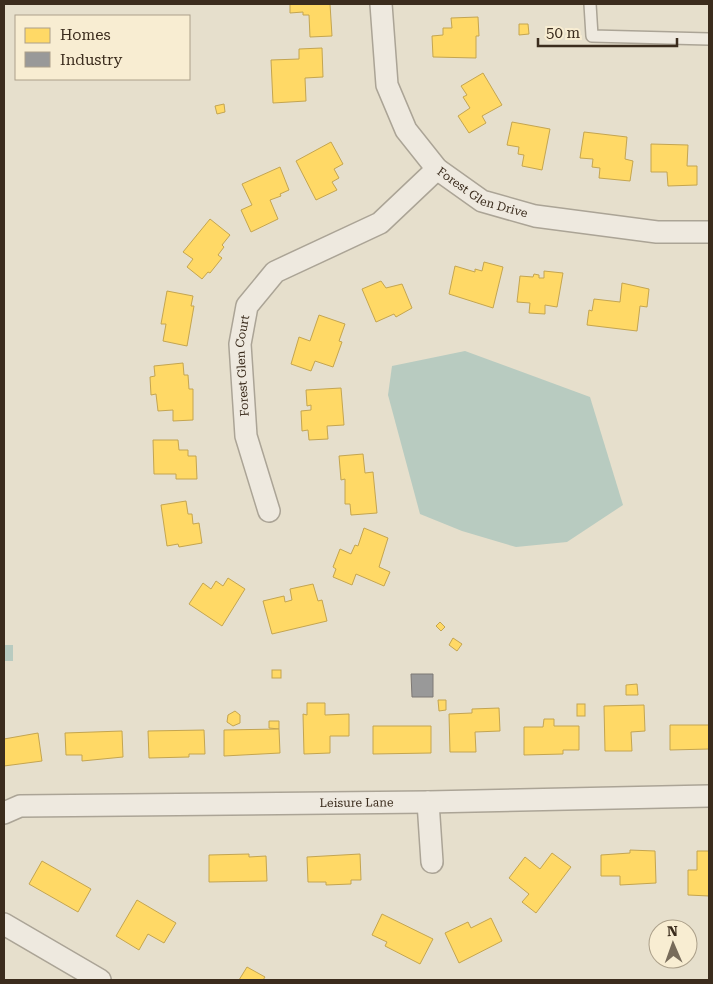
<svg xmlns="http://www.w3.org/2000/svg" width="713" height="984" font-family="'Roboto Serif',serif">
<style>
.water{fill:#b8cbc0}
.homes{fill:#ffd966;stroke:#c4a550}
.industry{fill:#999;stroke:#7d7874}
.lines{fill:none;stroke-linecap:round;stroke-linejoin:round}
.lane-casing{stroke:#aba496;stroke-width:14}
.street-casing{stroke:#aba496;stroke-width:24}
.lane{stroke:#eee9df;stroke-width:11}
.street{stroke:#eee9df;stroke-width:21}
.labels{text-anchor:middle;stroke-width:5;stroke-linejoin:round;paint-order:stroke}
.street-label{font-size:12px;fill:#3b2c1d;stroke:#f8edd2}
</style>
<rect width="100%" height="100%" fill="#e6dfcc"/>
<g class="water">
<polygon points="465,351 590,397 623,505 567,542 516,547 462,531 420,514 388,395 392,366"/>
<rect x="4" y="645" width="9" height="16"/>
</g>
<g class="homes">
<polygon points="290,4 330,4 332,36 310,37 309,15 303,15 303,12 290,13"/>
<polygon points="478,17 479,36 476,36 476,58 433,57 432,36 443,35 443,28 452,28 451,18"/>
<polygon points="519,24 528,24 529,34 519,35"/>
<polygon points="322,48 323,77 305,78 306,101 273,103 271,60 299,59 299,49"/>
<polygon points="483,73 502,105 482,116 486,123 469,133 458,116 470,108 463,97 467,95 461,86"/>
<polygon points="224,104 225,112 217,114 215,106"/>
<polygon points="512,122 550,129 542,170 522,166 524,155 518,154 519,147 507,145"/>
<polygon points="584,132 627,137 625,159 633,161 630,181 599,178 600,168 592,167 593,159 580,158"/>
<polygon points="331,142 343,164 334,169 339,178 332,182 337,190 316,200 296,161"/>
<polygon points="651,144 688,145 687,166 697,166 697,185 668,186 667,172 651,172"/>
<polygon points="280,167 289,190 280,194 281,196 270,200 278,219 251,232 241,210 252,205 242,184"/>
<polygon points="210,219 230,235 222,245 224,247 218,255 222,258 210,273 208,272 202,279 187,267 193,259 183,252"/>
<polygon points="484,262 503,267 493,308 449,294 455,266 475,272 475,269 482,271"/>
<polygon points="544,271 563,273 557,307 545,305 545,314 529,313 530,303 517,302 520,276 533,277 534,274 539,275 539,278 544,278"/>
<polygon points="381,281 386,288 402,284 412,308 396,317 394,314 376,322 362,289"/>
<polygon points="622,283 649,289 647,307 640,306 637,331 587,325 589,310 592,311 594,299 620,302"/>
<polygon points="167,291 193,296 191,306 194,306 187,346 163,341 166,324 161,324"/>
<polygon points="319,315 345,324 339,341 342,342 333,367 315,361 311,371 291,364 299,337 310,341"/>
<polygon points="183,363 184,375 188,375 189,389 193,389 193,420 173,421 173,410 158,411 156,394 151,395 150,377 155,376 154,366"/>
<polygon points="341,388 344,425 327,426 328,439 309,440 308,430 302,431 301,411 311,410 311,405 307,406 306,390"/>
<polygon points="153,440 178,440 179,450 188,450 188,456 196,456 197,479 176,479 176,474 154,474"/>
<polygon points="363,454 365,473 373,472 377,513 351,515 350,504 345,504 345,479 341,480 339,456"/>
<polygon points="186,501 188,514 192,514 193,524 199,523 202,543 179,547 178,544 167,546 161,505"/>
<polygon points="364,528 388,538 379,567 390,572 384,586 356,574 352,585 333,577 336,569 333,567 340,549 351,554 355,545 358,546"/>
<polygon points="228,578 245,589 222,626 189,604 203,583 211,589 216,581 223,586"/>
<polygon points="313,584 318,601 322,600 327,621 272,634 263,601 284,596 285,602 292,600 290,589"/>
<polygon points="440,622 445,627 441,631 436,626"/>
<polygon points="453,638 462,644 457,651 449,645"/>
<rect x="272" y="670" width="9" height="8"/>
<polygon points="637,684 638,695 626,695 626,685"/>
<polygon points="438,700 446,700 446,710 439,711"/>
<polygon points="307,703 325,703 325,715 349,714 349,736 330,736 330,753 304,754 303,714 307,715"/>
<rect x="577" y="704" width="8" height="12"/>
<polygon points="644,705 645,731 631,732 632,751 605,751 604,706"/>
<polygon points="499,708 500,731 475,732 476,752 450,752 449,714 472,713 472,709"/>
<polygon points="235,711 240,715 240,723 233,726 227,722 228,715"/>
<polygon points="544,719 554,719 554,726 579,726 579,750 563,750 563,754 524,755 524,727 543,727"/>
<polygon points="269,721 279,721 279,729 269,728"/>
<polygon points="670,725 709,725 709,749 670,750"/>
<polygon points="373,726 431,726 431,753 373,754"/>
<polygon points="279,729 280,753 224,756 224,730"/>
<polygon points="204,730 205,754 189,754 189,757 149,758 148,731"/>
<polygon points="122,731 123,757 82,761 82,755 66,755 65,733"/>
<polygon points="38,733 42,761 4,766 4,739"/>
<polygon points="630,850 655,851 656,883 620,885 620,876 601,876 601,855 630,853"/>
<polygon points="697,851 709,851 709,896 688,895 688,870 697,870"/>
<polygon points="552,853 571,867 536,913 522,902 529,894 509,878 525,857 540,869"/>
<polygon points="249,854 249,857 266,856 267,881 209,882 209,855"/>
<polygon points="360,854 361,880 351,880 351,884 326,885 326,882 308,882 307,857"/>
<polygon points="42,861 91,889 78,912 29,884"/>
<polygon points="137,900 176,923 164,943 148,934 139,950 116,936"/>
<polygon points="382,914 433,939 420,964 385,946 387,942 372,935"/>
<polygon points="491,918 502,941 459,963 445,933 468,922 471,928"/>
<polygon points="247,967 265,977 263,980 239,980"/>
</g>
<polygon class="industry" points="411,674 433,674 433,697 412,697"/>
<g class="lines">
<g class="lane-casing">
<polyline id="lane" points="590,4 592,36 709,39"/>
</g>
<g class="street-casing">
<g id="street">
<path id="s1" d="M381,4L387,85L406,130L437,169L482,201L535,216L657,232H709"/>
<path id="s2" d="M269,511L246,436L240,344L247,306L275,272L380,223L437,169"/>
<polyline points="428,802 432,862"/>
<path id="s3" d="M4,813L20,806L428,802L709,796"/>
<polyline points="4,924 100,980"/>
</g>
</g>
<use href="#lane" class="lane"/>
<use href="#street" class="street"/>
</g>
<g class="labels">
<g class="street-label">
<text dy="4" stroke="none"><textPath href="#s1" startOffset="232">Forest Glen Drive</textPath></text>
<text dy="4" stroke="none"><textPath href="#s2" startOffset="149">Forest Glen Court</textPath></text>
<text dy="4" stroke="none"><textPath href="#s3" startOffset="354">Leisure Lane</textPath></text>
</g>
</g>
<rect width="713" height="984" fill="none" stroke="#3b2c1d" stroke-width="10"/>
<rect x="15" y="15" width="175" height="65" fill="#f8edd2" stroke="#aca08a"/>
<rect x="25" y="28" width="25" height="15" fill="#ffd966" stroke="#aca08a"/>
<text x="60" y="40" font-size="15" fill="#3b2c1d">Homes</text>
<rect x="25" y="52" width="25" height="15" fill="#999999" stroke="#aca08a"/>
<text x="60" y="65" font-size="15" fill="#3b2c1d">Industry</text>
<g transform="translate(673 944) rotate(358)"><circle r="24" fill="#f8edd2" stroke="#aca08a"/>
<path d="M0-4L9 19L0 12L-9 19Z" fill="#776b5a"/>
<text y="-8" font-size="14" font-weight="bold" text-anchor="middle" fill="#3b2c1d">N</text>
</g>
<path d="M538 38v8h139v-8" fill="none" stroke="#3b2c1d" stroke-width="2.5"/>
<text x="546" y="38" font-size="15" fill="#3b2c1d" stroke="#f8edd2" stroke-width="4" paint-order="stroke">50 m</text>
</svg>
